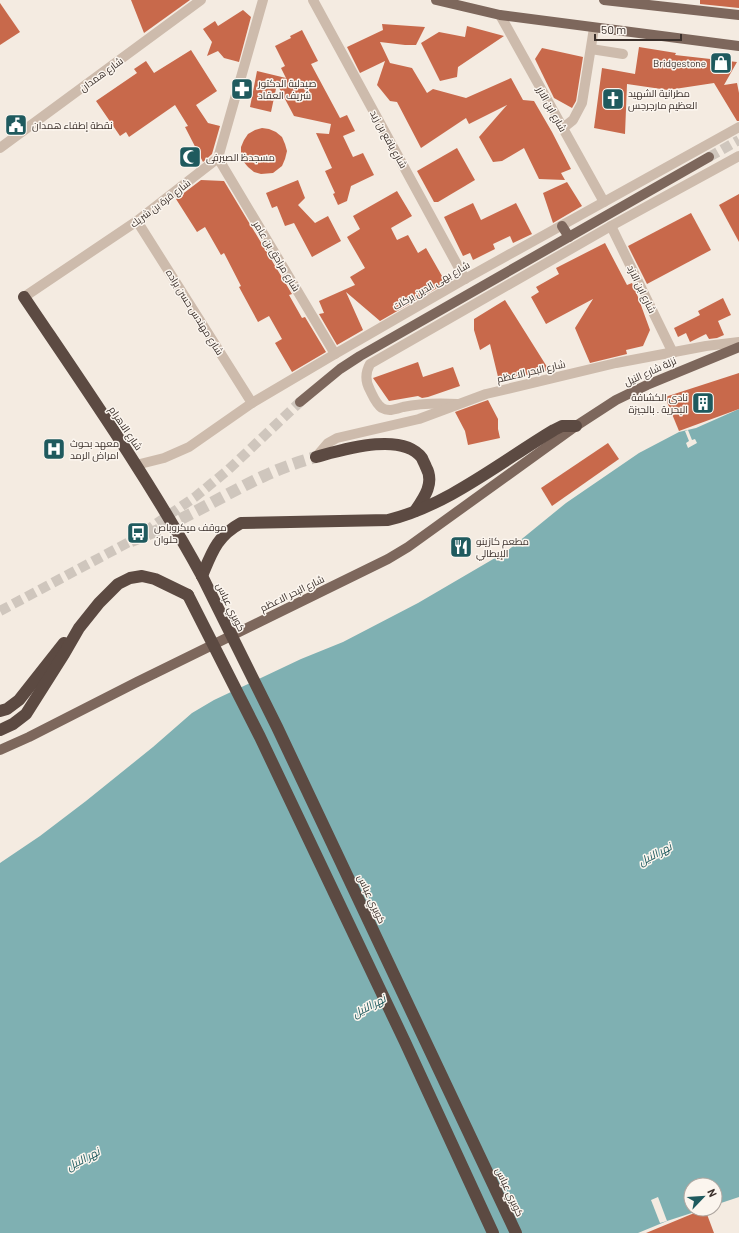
<svg xmlns="http://www.w3.org/2000/svg" width="739" height="1233" font-family="Barlow,Cairo,sans-serif">
<style>
.water{fill:#7fb0b2}
.pier{fill:#f4ebe1}
.building{fill:#c8694b}
.lines{fill:none;stroke-linecap:round;stroke-linejoin:round}
.major-tunnel{stroke:#cfc6bd;stroke-width:10;stroke-dasharray:10 5;stroke-linecap:butt}
.highway-tunnel{stroke:#cfc6bd;stroke-width:12;stroke-dasharray:12 6;stroke-linecap:butt}
.minor{stroke:#cdbbac;stroke-width:10}
.major{stroke:#7d675c;stroke-width:10}
.highway{stroke:#5c4a42;stroke-width:12}
.highway-bridge{stroke:#5c4a42;stroke-width:12}
.labels{text-anchor:middle;stroke-width:3;stroke-linejoin:round;paint-order:stroke}
.poi-label{font-size:10px;fill:#3b302b;stroke:#fbf5ee;text-anchor:start}
.street-label{font-size:10px;fill:#3b302b;stroke:#fbf5ee}
.water-label{font-size:11px;font-style:italic;fill:#1f5a5e;stroke:#fbf5ee}
</style>
<rect width="100%" height="100%" fill="#f4ebe1"/>
<polygon class="water" points="739,409 739,1197 715,1205 715,1185 691,1185 691,1209 704,1209 667,1221 638,1233 0,1233 0,863 40,836 86,801 153,747 192,713 214,700 301,659 343,642 418,603 507,551 566,503 639,453 679,432 696,428"/>
<g class="pier">
<polygon points="688,430 692,440 695,439 697,443 688,448 686,443 689,441 685,431"/>
<polygon points="658,1197 667,1221 660,1223 651,1200"/>
</g>
<g class="building">
<polygon points="131,0 190,0 144,33"/>
<polygon points="700,0 739,0 739,8 700,4"/>
<polygon points="0,3 20,32 0,45"/>
<polygon points="243,10 251,17 239,62 224,58 218,51 207,56 212,42 203,29 215,21 218,26"/>
<polygon points="382,24 425,27 416,45 405,45 380,42 390,63 412,68 427,93 433,89 466,98 511,78 523,100 534,101 552,132 571,169 561,173 565,180 539,179 524,148 502,161 493,162 479,137 507,105 469,124 466,118 421,148 397,102 390,101 377,85 385,61 360,73 347,47 383,30"/>
<polygon points="467,26 504,36 458,67 457,77 440,81 421,43 439,32 465,37"/>
<polygon points="302,30 318,61 311,64 340,118 347,115 355,131 343,136 353,157 363,153 374,175 351,186 347,201 338,205 333,194 335,193 325,171 332,168 316,133 329,134 331,124 294,116 277,84 271,112 250,107 257,71 286,78 281,68 285,66 275,46 291,38 290,36"/>
<polygon points="639,47 676,53 675,55 737,62 724,85 737,83 739,93 739,121 737,121 714,83 668,90 627,84 625,134 594,128 602,68 635,74"/>
<polygon points="542,48 583,57 576,101 572,108 554,98 535,59"/>
<polygon points="191,50 217,91 196,105 208,123 220,126 212,154 203,162 185,127 188,126 175,105 129,137 126,132 120,136 96,101 137,73 134,69 146,61 154,73"/>
<polygon points="262,128 269,129 276,132 282,137 285,144 287,151 285,159 282,166 273,173 261,174 254,172 248,167 243,161 241,154 241,147 244,140 248,134 255,130"/>
<polygon points="457,148 475,180 438,202 434,202 417,171"/>
<polygon points="201,180 224,181 292,294 289,295 302,318 305,317 326,352 292,372 275,343 282,339 269,316 258,322 239,287 241,286 224,253 221,255 205,227 197,232 176,199"/>
<polygon points="298,180 305,198 298,205 315,223 328,216 341,241 312,257 294,223 285,226 277,206 272,208 266,193"/>
<polygon points="567,182 582,206 553,223 543,193"/>
<polygon points="397,191 412,216 391,228 397,240 408,235 418,253 426,248 446,283 380,321 346,292 363,330 337,345 319,314 324,313 319,301 355,285 350,277 365,268 347,237 360,229 353,216"/>
<polygon points="739,194 739,242 719,205"/>
<polygon points="473,203 481,220 516,203 532,234 513,243 510,236 493,244 495,249 473,260 470,253 463,256 444,217"/>
<polygon points="691,213 711,250 647,284 628,246"/>
<polygon points="605,243 627,285 632,283 638,297 650,330 643,346 626,350 627,354 590,363 575,328 593,299 546,324 531,297 539,292 536,287 559,274 556,268"/>
<polygon points="723,298 731,315 718,321 724,335 717,338 709,339 706,334 690,342 686,333 678,337 674,328 700,315 698,311"/>
<polygon points="505,300 549,370 499,381 490,344 480,350 474,330 474,319"/>
<polygon points="418,362 423,377 453,367 460,386 428,397 422,398 418,396 389,401 373,378"/>
<polygon points="739,373 739,409 679,431 665,397"/>
<polygon points="488,400 498,419 498,429 500,438 468,445 465,431 455,412"/>
<polygon points="608,443 619,459 552,506 541,488"/>
<polygon points="704,1209 705,1209 714,1233 646,1233"/>
</g>
<g class="lines">
<g class="major-tunnel">
<polyline points="709,157 739,140"/>
<polyline points="0,611 131,541 195,497 228,470 300,402"/>
</g>
<path class="highway-tunnel" d="M131,541C178,524 219,497 264,476C281,468 298,462 316,457"/>
<g class="minor">
<polyline points="313,0 465,279"/>
<polyline points="500,15 604,202"/>
<polyline points="591,49 623,54"/>
<polyline points="563,128 573,120 582,103 594,28"/>
<polyline points="0,148 201,0"/>
<polyline points="218,158 335,354"/>
<polyline points="137,221 252,403"/>
<polyline points="611,226 673,353"/>
<polyline points="24,297 137,221 218,158 263,0"/>
<path d="M458,404C440,403 421,403 403,407C396,409 389,412 382,408C376,404 373,396 370,390C365,381 365,373 370,364L611,226L739,156"/>
<polyline points="316,457 328,443 337,438 419,419 486,394 616,363 706,346 739,342"/>
<polyline points="136,465 164,458 189,447 252,403 335,354 465,279 739,127"/>
</g>
<g class="major">
<polyline points="436,0 500,15 739,46"/>
<polyline points="604,0 739,15"/>
<polyline points="562,226 569,237"/>
<polyline points="300,402 340,369 360,356 709,157"/>
<polyline points="0,750 29,737 137,682 388,559 408,547 576,426 616,400 647,385 739,347"/>
</g>
<g class="highway">
<path d="M24,297C86,389 149,479 202,576"/>
<path d="M316,457C342,450 402,431 422,458C423,461 425,464 426,467C435,483 424,498 415,511"/>
<path d="M202,576C212,552 217,536 241,523L388,520C447,506 502,461 554,430L562,426H576"/>
<polyline points="0,711 7,709 19,700 64,643"/>
<polyline points="0,730 13,724 26,714 64,654 79,628 99,603 118,584 130,578 142,576 155,579 188,595"/>
</g>
<g class="highway-bridge">
<polyline points="202,576 277,727 516,1233"/>
<polyline points="188,595 260,737 405,1042 493,1233"/>
</g>
</g>
<defs>
<g id="shop-square" transform="scale(1.15)"><rect x="-9" y="-9" width="18" height="18" rx="4" fill="#1f5a5e" stroke="#fbf5ee"/><path d="M-5-2.5h2.3a2.7 3.5 0 0 1 5.4 0H5L5.5 6h-11ZM-1.5-2.5h3a1.5 2.3 0 0 0-3 0Z" fill="#fff"/></g>
<g id="pharmacy-square" transform="scale(1.15)"><rect x="-9" y="-9" width="18" height="18" rx="4" fill="#1f5a5e" stroke="#fbf5ee"/><path d="M-2-6h4v4h4v4h-4v4h-4v-4h-4v-4h4Z" fill="#fff"/></g>
<g id="church-square" transform="scale(1.15)"><rect x="-9" y="-9" width="18" height="18" rx="4" fill="#1f5a5e" stroke="#fbf5ee"/><path d="M-1.2-6h2.4v3.5h3.3v2.4h-3.3V6h-2.4V-.1h-3.3v-2.4h3.3Z" fill="#fff"/></g>
<g id="civic-square" transform="scale(1.15)"><rect x="-9" y="-9" width="18" height="18" rx="4" fill="#1f5a5e" stroke="#fbf5ee"/><path d="M-.6-6.5H3V-4.5H.6V-3L4-1V1h2V6H-6V1h2V-1L-.6-3ZM-1.2 2.5V6h2.4V2.5Z" fill="#fff"/></g>
<g id="mosque-square" transform="scale(1.15)"><rect x="-9" y="-9" width="18" height="18" rx="4" fill="#1f5a5e" stroke="#fbf5ee"/><path d="M3.5-4.9A6 6 0 1 0 3.5 4.9A5 5 0 1 1 3.5-4.9Z" fill="#fff"/></g>
<g id="building-square" transform="scale(1.15)"><rect x="-9" y="-9" width="18" height="18" rx="4" fill="#1f5a5e" stroke="#fbf5ee"/><path d="M-4-6H4V6H1V3H-1V6H-4ZM-2.5-4.3h1.7v1.8h-1.7ZM.8-4.3h1.7v1.8H.8ZM-2.5-1h1.7V.8h-1.7ZM.8-1h1.7V.8H.8Z" fill="#fff"/></g>
<g id="hospital-square" transform="scale(1.15)"><rect x="-9" y="-9" width="18" height="18" rx="4" fill="#1f5a5e" stroke="#fbf5ee"/><path d="M-5-5h3v3.5h4V-5h3V5h-3V1.5h-4V5h-3Z" fill="#fff"/></g>
<g id="bus-square" transform="scale(1.15)"><rect x="-9" y="-9" width="18" height="18" rx="4" fill="#1f5a5e" stroke="#fbf5ee"/><path d="M-5-6H5V4H4V6H2V4H-2V6H-4V4H-5ZM-3.5-4V0h7V-4ZM-3.5 1.2v1.5H-2V1.2ZM2 1.2v1.5H3.5V1.2Z" fill="#fff"/></g>
<g id="restaurant-square" transform="scale(1.15)"><rect x="-9" y="-9" width="18" height="18" rx="4" fill="#1f5a5e" stroke="#fbf5ee"/><path d="M-5-6h1v4h1v-4h1v4h1v-4h1v5L-1.5 .5V6h-2V.5L-5-1ZM5-6V6H3V1.5H1.5Q1.5-4 5-6Z" fill="#fff"/></g>
</defs>
<g fill-rule="evenodd">
<use href="#shop-square" x="721" y="63"/>
<use href="#pharmacy-square" x="242" y="89"/>
<use href="#church-square" x="613" y="99"/>
<use href="#civic-square" x="16" y="125"/>
<use href="#mosque-square" x="190" y="157"/>
<use href="#building-square" x="703" y="403"/>
<use href="#hospital-square" x="54" y="449"/>
<use href="#bus-square" x="138" y="533"/>
<use href="#restaurant-square" x="461" y="547"/>
</g>
<g class="labels">
<g class="poi-label">
<text x="706" y="67" text-anchor="end">Bridgestone</text>
<text x="258" y="87">صيدلية الدكتور<tspan x="258" dy="12">شريف العقاد</tspan></text>
<text x="628" y="97">مطرانية الشهيد<tspan x="628" dy="12">العظيم مارجرجس</tspan></text>
<text x="32" y="129">نقطة إطفاء همدان</text>
<text x="206" y="161">مسجدظ الصيرفى</text>
<text x="688" y="401" text-anchor="end">نادى الكشافة<tspan x="688" dy="12">البحرية . بالجيزة</tspan></text>
<text x="70" y="447">معهد بحوث<tspan x="70" dy="12">امراض الرمد</tspan></text>
<text x="154" y="531">موقف ميكروباص<tspan x="154" dy="12">حلوان</tspan></text>
<text x="476" y="545">مطعم كازينو<tspan x="476" dy="12">الإيطالي</tspan></text>
</g>
<g class="street-label">
<text transform="translate(101 74) rotate(-36)" y="4">شارع همدان</text>
<text transform="translate(552 109) rotate(61)" y="4">شارع ابن الازر</text>
<text transform="translate(389 139) rotate(61)" y="4">شارع يافع بن زيد</text>
<text transform="translate(160 203) rotate(-37)" y="4">شارع قرة بن شريك</text>
<text transform="translate(277 256) rotate(59)" y="4">شارع مراحق بن عامر</text>
<text transform="translate(431 285) rotate(-30)" y="4">شارع بهى الدين بركات</text>
<text transform="translate(642 289) rotate(64)" y="4">شارع ابن الازد</text>
<text transform="translate(195 312) rotate(58)" y="4">شارع مهندس حسن براده</text>
<text transform="translate(531 371) rotate(-13)" y="4">شارع البحر الاعظم</text>
<text transform="translate(650 371) rotate(-24)" y="4">نزلة شارع النيل</text>
<text transform="translate(126 428) rotate(56)" y="4">شارع الاهرام</text>
<text transform="translate(292 593) rotate(-26)" y="4">شارع البحر الاعظم</text>
<text transform="translate(231 607) rotate(64)" y="4">كوبري عباس</text>
<text transform="translate(372 899) rotate(65)" y="4">كوبري عباس</text>
<text transform="translate(510 1192) rotate(65)" y="4">كوبري عباس</text>
</g>
<g class="water-label">
<text transform="translate(655 854) rotate(-28)" y="4">نهر النيل</text>
<text transform="translate(369 1006) rotate(-28)" y="4">نهر النيل</text>
<text transform="translate(83 1159) rotate(-28)" y="4">نهر النيل</text>
</g>
</g>
<g transform="translate(703 1197) rotate(65)"><circle r="19" fill="#fbf5ee" stroke="#aea6a0"/>
<path d="M0-3L7 15L0 10L-7 15Z" fill="#1f5a5e"/>
<text y="-6" font-size="11" font-weight="bold" text-anchor="middle" fill="#3b302b">N</text>
</g>
<path d="M595 34v6h86v-6" fill="none" stroke="#3b302b" stroke-width="2"/>
<text x="601" y="34" font-size="12" fill="#3b302b" stroke="#fbf5ee" stroke-width="3" paint-order="stroke">50 m</text>
</svg>
